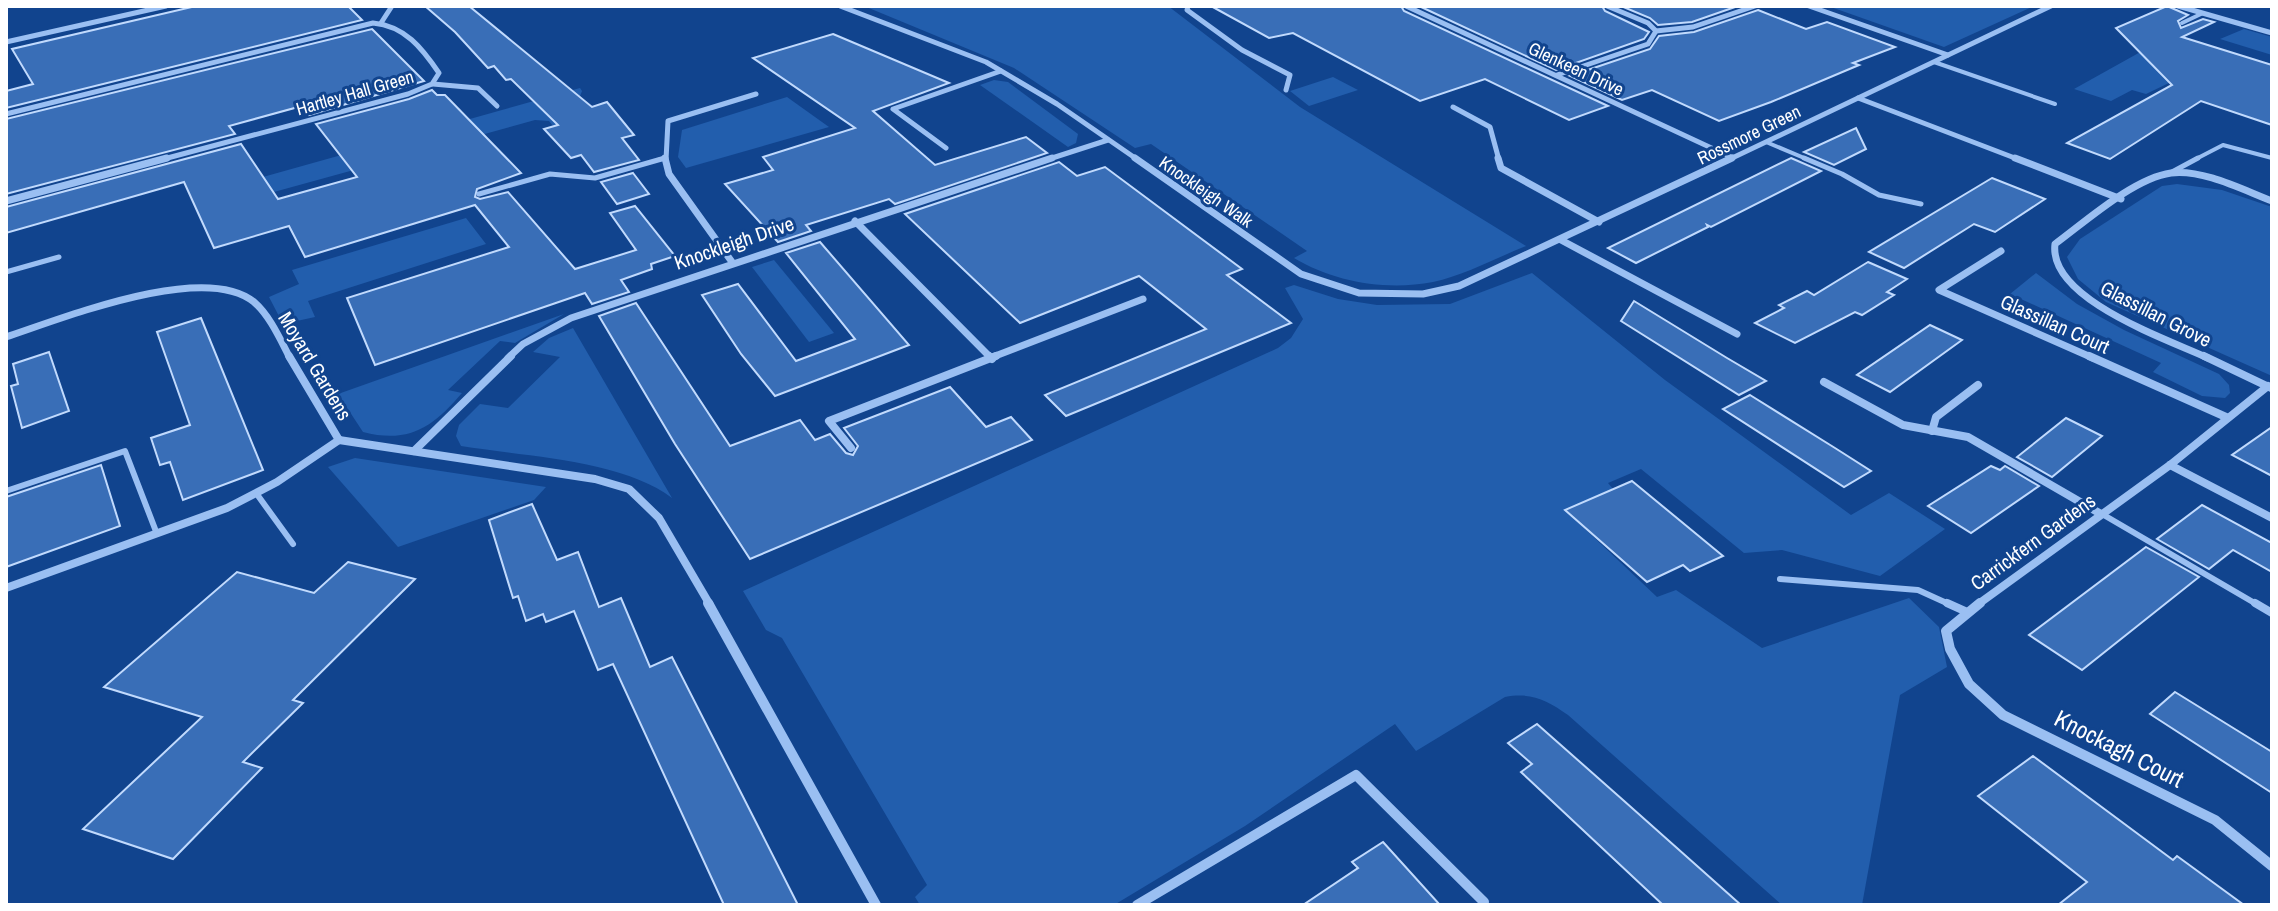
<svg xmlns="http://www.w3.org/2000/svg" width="2278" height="911" font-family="'Archivo Narrow',sans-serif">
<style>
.green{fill:#225ead}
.building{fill:#396eb7;stroke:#c1dafd;stroke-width:2}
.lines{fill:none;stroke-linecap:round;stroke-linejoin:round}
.service-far3{stroke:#9abff2;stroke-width:4}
.service-far2{stroke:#9abff2;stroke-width:5}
.service-far1{stroke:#9abff2;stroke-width:6}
.service{stroke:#9abff2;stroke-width:8}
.minor-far3{stroke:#9abff2;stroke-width:5}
.minor-far2{stroke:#9abff2;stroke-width:7}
.minor-far1{stroke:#9abff2;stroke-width:8}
.minor{stroke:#9abff2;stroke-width:10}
.labels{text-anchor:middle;stroke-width:6;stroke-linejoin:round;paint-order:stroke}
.far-street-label{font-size:18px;fill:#fff;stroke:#11448e}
.street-label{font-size:20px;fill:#fff;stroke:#11448e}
.near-street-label{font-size:24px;fill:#fff;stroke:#11448e}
</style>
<rect width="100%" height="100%" fill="#11448e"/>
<g class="green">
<path d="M864,6H1168L1300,107L1526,246C1496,258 1465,275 1433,282C1386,291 1334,282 1294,258L1307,251L1151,144L1135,148L1014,68Z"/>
<polygon points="1828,6 2034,6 1944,47"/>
<polygon points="2244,29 2272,37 2272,55 2220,39"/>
<polygon points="2144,50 2171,82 2146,94 2132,90 2111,101 2074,89"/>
<polygon points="1333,77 1358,90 1309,106 1290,91"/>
<polygon points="994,80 1008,82 1078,134 1076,143 1068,147 980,85"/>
<polygon points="580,88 582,91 568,128 561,136 549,121 535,120 263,195 245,182"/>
<polygon points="787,97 829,127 686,168 678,157 682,130"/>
<polygon points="2177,184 2222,190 2272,207 2272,376 2106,302 2078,279 2067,257 2080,239 2162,186"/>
<polygon points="466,218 486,244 308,301 315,317 283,324 269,297 299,284 292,270"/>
<polygon points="774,260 834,333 809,342 752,267"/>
<path d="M1532,273L1665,380L1851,515L1889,493L1945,529L1880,576L1782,550L1744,553L1641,469L1608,483L1613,489L1565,510L1657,597L1676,590L1762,648L1909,598L1939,627L1947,667L1900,695L1862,905H1782L1568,715C1547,700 1531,692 1505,697L1416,751L1395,724L1245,826L1114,905H920L915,897L927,885L782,638L766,630L743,591L1278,348L1291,338L1303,319L1285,288L1294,285L1338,299L1377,305L1450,304Z"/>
<polygon points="2036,273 2077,304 2124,330 2219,374 2229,385 2230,393 2225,398 2202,396 2153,372 2161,363 2010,294"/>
<path d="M564,314L515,343L500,341L448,390L462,393C433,427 409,444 363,432L338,394Z"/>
<path d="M573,328L672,498C624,460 522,456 461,446L456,436L459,425L480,404L508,408L560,357L533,352L549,338Z"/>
<polygon points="355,458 546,487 534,500 398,547 328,467"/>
</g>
<g class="building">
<polygon points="196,6 348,6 362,20 6,108 6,91 33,84 12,49"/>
<polygon points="425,6 469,6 592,107 607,102 634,135 622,138 639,160 594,172 581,155 571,158 544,129 558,125 511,79 506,80 494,66 488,68 455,32"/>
<polygon points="1211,6 1401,6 1404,11 1608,106 1569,120 1485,79 1420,101 1293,33 1269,38"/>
<polygon points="1419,6 1602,6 1605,11 1649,32 1644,39 1556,70"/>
<polygon points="1621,6 1738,6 1692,22 1658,25 1650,18"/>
<polygon points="2167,6 2188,15 2178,21 2181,28 2203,19 2214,22 2182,37 2272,65 2272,125 2201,101 2110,159 2067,143 2172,85 2116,28"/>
<polygon points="1758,10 1806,29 1827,22 1895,47 1853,63 1859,65 1771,102 1719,121 1652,90 1622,100 1570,76 1650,49 1659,36 1694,32"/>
<polygon points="372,29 424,81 309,115 302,106 229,126 235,134 6,194 6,119"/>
<polygon points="833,34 949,83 873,111 935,165 1026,137 1047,153 895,204 889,199 806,225 811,231 778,242 725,184 773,170 763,157 855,128 753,58"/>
<polygon points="432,90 437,95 445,95 521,173 477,189 475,197 480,199 508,192 575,269 636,250 610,213 635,206 675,256 651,264 652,269 621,280 629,292 592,304 585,293 375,365 347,298 509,247 475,205 305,257 289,226 214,248 184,182 6,233 6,207 241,144 278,199 357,177 316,124 409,99"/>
<polygon points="1856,128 1866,149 1834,165 1804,152"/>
<polygon points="1791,158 1821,171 1711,227 1707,225 1708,227 1636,263 1608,248"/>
<polygon points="1059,162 1077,176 1105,167 1242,269 1227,275 1291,323 1066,416 1045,395 1206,329 1139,276 1020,323 905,214"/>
<polygon points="633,173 649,194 617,204 601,182"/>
<polygon points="1992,178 2045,199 1995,232 1974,224 1904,268 1869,252"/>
<polygon points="820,242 909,345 775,396 741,354 702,295 738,284 796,361 855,339 786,253"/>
<polygon points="1868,262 1907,279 1887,292 1894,295 1862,315 1855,312 1795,343 1755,323 1784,308 1779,305 1807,291 1814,295"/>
<polygon points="1634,301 1727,358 1766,381 1739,395 1621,321"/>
<polygon points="636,303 730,446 800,420 815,440 830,434 846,453 853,455 858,446 844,428 950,387 986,427 1011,417 1032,440 750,559 675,444 599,316"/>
<polygon points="201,318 263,470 183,500 170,462 160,465 151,438 190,425 157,332"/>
<polygon points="1930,325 1962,340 1890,392 1857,375"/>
<polygon points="49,352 69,411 22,428 11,386 18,384 13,364"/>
<polygon points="1750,395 1835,448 1871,471 1844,487 1723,409"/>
<polygon points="2066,418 2102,436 2052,477 2017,457"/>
<polygon points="2272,427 2272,476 2232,455"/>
<polygon points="101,465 120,526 6,567 6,497"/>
<polygon points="1991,466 2000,470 2005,466 2039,486 1971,533 1928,506"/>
<polygon points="1632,481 1723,556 1690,571 1683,565 1647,582 1565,510"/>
<polygon points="532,504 557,560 578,552 599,607 621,598 650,667 672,657 798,905 724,905 613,664 598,670 574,611 546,622 543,614 526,621 518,596 513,598 489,520"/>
<polygon points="2202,505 2272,543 2272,572 2233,550 2209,569 2157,539"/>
<polygon points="2146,547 2199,577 2082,670 2029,635"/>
<polygon points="348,562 415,579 293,700 303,703 243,762 262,768 173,859 83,829 202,717 104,687 237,572 314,593"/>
<polygon points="2175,692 2272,752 2272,793 2150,714"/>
<polygon points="1537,724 1623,800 1741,905 1663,905 1521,772 1532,764 1508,743"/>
<polygon points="2033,756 2173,860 2177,856 2244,905 2058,905 2087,882 1978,796"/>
<polygon points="1383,842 1440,905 1303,905 1358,868 1352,862"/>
</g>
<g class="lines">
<g class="service-far3">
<polyline points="2182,23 2203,13"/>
<polyline points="1934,62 2055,104"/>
<polyline points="1766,142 1809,160"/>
<polyline points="658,160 665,158"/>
<polyline points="2194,160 2223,145 2272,158"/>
</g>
<g class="service-far2">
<polyline points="1804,158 1842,174 1879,195 1921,204"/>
<polyline points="2172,172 2198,158"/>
<polyline points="479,194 550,174 595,178 665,158"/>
<polyline points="6,272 59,257"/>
</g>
<g class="service-far1">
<polyline points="6,491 125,451 157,534"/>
<polyline points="256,493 293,544"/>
<polyline points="2102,514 2258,605"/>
<polyline points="1780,579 1918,590 1951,605"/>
</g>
<g class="service">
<polyline points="1947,603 1967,612"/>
<polyline points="2255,603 2272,613"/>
</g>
<g class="minor-far3">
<polyline points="840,6 986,62 1057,104 1138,160"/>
<polyline points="1188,6 1187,10 1242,50 1290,75 1286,90"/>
<polyline points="1406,6 1733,158"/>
<polyline points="1809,6 1948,55"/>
<polyline points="2178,6 2272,33"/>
<polyline points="381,23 392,6"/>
<polyline points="1656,31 1693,27 1755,6"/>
<polyline points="6,42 166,6"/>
<polyline points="1557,75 1648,44 1656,31 1648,23 1607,6"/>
<polyline points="433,84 478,88 497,106"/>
<polyline points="1858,98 2020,160"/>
<polyline points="1453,107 1490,127 1499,160"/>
<path d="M6,114L373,23C405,26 422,48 439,73L432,84L408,94L160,160"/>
<polyline points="946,148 893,109 1001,71"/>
<polyline points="666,160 668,121 756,94"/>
<polyline points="1046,160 1108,140"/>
<polyline points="1728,160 2051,6"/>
</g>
<g class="minor-far2">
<polyline points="665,158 669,174 732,262"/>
<polyline points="1135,158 1301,274 1359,293 1423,294 1459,286 1732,158"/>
<polyline points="1498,158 1501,168 1599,222"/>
<polyline points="2015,158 2121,199"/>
<polyline points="6,201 167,158"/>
<polyline points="855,221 991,358"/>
<polyline points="1561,240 1737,334"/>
<polyline points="2001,251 1939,290 2093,358"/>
<path d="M6,337C61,319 204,261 254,302C270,316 280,339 290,358"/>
<polyline points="508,358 523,344 571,318 1052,158"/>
<polyline points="990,358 1143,299"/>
<path d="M2208,358C2167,339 2048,299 2055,244C2085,222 2134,178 2171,173C2203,169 2243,190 2272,201"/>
</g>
<g class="minor-far1">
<polyline points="289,356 339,440"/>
<polyline points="989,356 992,359"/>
<polyline points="2089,356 2226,417"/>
<polyline points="2204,356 2271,388"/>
<polyline points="1824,382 1903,425 1968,437 2101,514"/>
<polyline points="1932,431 1936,417 1978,385"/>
<polyline points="339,440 595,479 629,489 659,518 710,605"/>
<polyline points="851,448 829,421 996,356"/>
<polyline points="414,451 511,356"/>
<polyline points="2170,465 2272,518"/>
<polyline points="6,588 227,508 277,482 339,440"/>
<polyline points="1977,605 2170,465 2268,386"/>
</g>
<g class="minor">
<polyline points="708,603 876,905"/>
<polyline points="1980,603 1946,631 1950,649 1969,684 2003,715 2215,820 2272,866"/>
<polyline points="1137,905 1356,775 1484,902"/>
</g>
</g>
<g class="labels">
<g class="far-street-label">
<text transform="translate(1576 69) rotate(25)" y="6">Glenkeen Drive</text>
<text transform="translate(355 93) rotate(-16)" y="6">Hartley Hall Green</text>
<text transform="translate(1749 135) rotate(-26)" y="6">Rossmore Green</text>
<text transform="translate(1206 192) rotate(35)" y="6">Knockleigh Walk</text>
</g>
<g class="street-label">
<text transform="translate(734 243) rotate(-19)" y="7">Knockleigh Drive</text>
<text transform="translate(2156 314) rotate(27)" y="7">Glassillan Grove</text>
<text transform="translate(2055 324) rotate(24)" y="7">Glassillan Court</text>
<text transform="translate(315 366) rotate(59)" y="7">Moyard Gardens</text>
<text transform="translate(2033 542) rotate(-36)" y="7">Carrickfern Gardens</text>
</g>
<g class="near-street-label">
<text transform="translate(2119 749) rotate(27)" y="8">Knockagh Court</text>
</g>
</g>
<rect width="2278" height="911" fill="none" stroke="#ffffff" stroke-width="16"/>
</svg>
